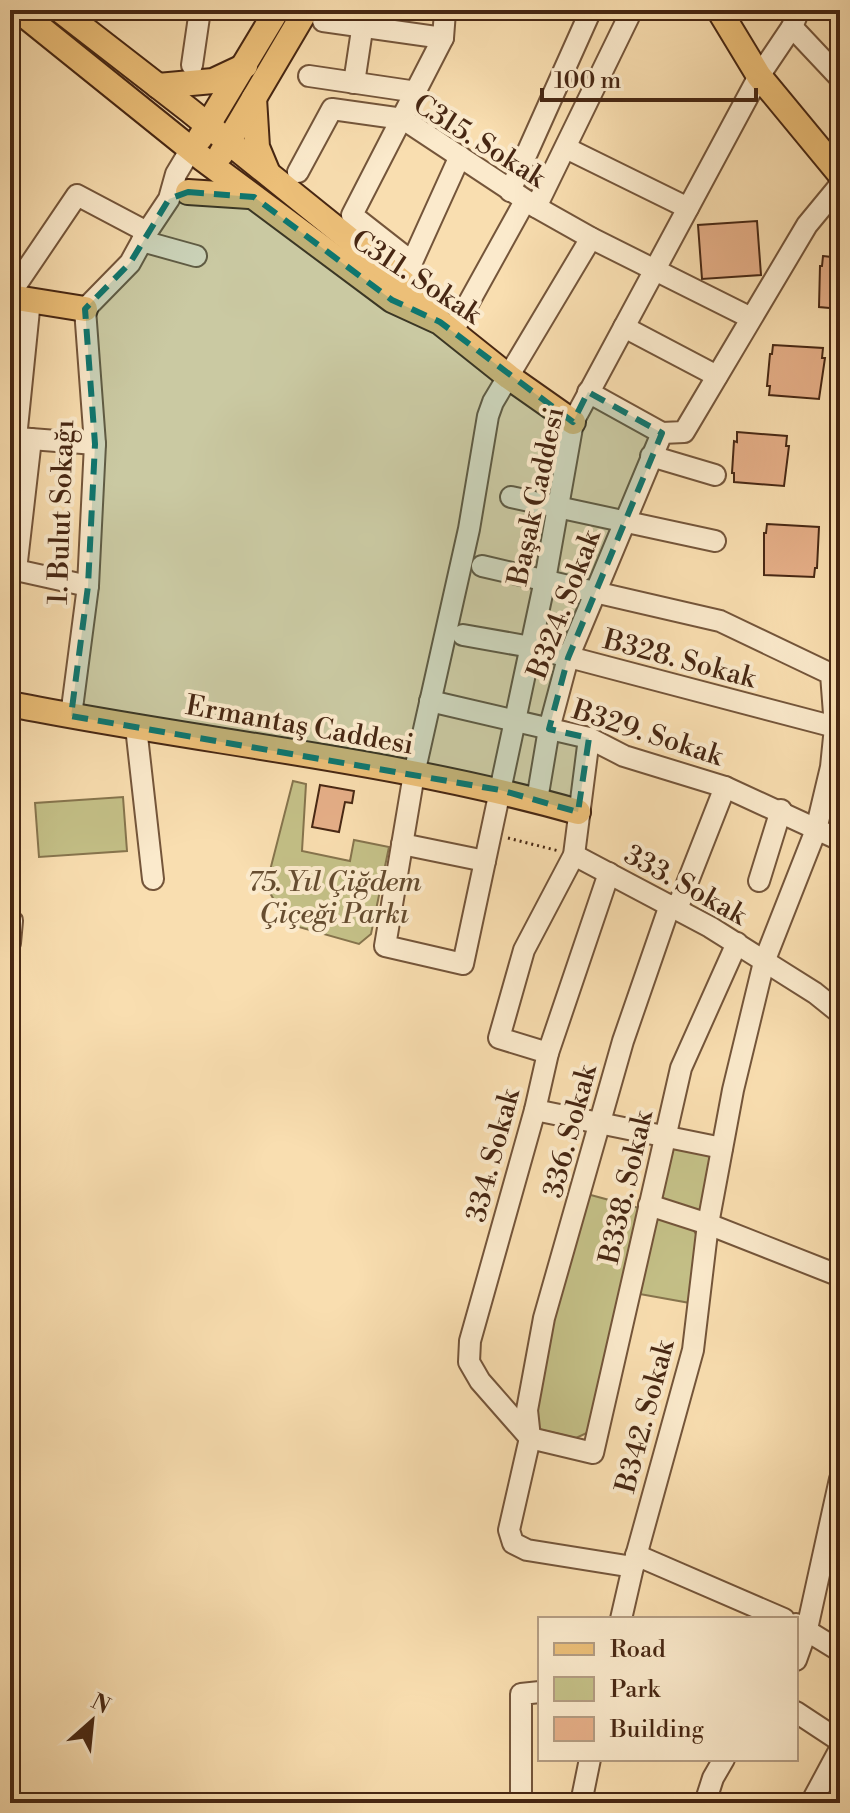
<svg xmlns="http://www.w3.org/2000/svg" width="850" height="1813" font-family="'Libre Bodoni',serif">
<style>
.green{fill:#c4c087;stroke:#86744d;stroke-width:2}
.building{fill:#e6af88;stroke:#472713;stroke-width:2}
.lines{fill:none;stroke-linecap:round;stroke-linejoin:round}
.minor-casing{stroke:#74553a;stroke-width:24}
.major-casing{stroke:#472713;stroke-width:28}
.path{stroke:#472713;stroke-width:3;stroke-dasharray:2 4;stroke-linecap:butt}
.minor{stroke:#fbeacc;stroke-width:20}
.major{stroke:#ecbf78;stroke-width:24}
.marked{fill:#0f766e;fill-opacity:0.2;stroke:#0f766e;stroke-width:6;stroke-dasharray:16 10;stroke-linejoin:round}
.labels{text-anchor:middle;stroke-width:8;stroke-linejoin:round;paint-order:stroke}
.street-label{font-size:28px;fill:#472713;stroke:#fbeacc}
.park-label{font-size:28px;font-style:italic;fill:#664d30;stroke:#fbeacc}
</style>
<rect width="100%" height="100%" fill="#f9deb0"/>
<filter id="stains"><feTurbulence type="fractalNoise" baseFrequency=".0025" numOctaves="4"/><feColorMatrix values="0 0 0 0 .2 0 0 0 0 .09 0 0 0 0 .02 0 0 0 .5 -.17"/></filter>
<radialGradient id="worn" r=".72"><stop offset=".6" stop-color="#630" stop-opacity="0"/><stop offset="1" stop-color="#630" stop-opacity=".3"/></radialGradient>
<g class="green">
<polygon points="293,781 306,784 302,851 350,861 354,840 389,847 371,934 359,944 288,924 266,886"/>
<polygon points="123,797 127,851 39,857 35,803"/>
<polygon points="674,1144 712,1153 700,1213 658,1200"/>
<polygon points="587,1194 639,1208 589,1432 576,1438 534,1428 530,1414"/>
<polygon points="656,1215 691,1225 698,1238 690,1303 634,1293"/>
</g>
<g class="building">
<polygon points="757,221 761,275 702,279 698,225"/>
<polygon points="823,256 840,258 840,309 819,307 820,266 822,266"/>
<polygon points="773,345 823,348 822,358 825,358 819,399 769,395 770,386 767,386 770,354 772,354"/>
<polygon points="737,432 787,436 786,446 789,446 784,486 734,482 734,473 732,473 734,441 737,442"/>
<polygon points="767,524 819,527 817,568 815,568 814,577 764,575 764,533 766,533"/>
<polygon points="320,785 354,791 352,803 345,802 339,832 312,827"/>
</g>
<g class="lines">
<g class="minor-casing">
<g id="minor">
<polyline points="323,21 443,38"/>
<polyline points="792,27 840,78"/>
<polyline points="192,65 200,10"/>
<polyline points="309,76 417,92"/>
<polyline points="354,83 365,10"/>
<polyline points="566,148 688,208"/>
<polyline points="298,172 332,109 403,119 536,207 591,238 751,318"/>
<polyline points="510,191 591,10"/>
<polyline points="536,207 632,10"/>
<polyline points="591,238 493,402 488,416 469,529 414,774 385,946 463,964 545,580 573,422 759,76 792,27 799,10"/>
<polyline points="142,241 196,256"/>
<polyline points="412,262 352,215 443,38 445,12 442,10"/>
<polyline points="407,273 460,156"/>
<polyline points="10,294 77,195 147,232"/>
<polyline points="624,327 717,376"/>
<polyline points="453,331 525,201"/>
<polyline points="588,392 662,433"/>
<polyline points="16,438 30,300"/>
<polyline points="18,438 95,444"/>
<polyline points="31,439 16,570 88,586"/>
<polyline points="651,456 715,475"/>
<polyline points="511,497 715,541"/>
<polyline points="482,566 720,621 831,674 835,727 831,767 816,830 764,962 733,1090 708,1224 693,1350 633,1567 621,1619"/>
<polyline points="463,635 531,647 835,727"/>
<polyline points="430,701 589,738 624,756 725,787 840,840"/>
<polyline points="71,716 88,586 95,444 85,309 130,263 147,232 169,199 176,174 191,149"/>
<polyline points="136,727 153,879"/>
<polyline points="537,800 549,729 568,658 662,433 684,432 807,225 840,185"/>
<polyline points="402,844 485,861"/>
<polyline points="574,855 710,927 815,993 840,1013"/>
<polyline points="609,873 548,1053 535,1110 470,1341 469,1362 480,1381 530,1438 593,1453 681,1068 737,943"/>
<polyline points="759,881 781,810"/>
<polyline points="677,909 725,787"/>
<polyline points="10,920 12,921 10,943"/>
<polyline points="548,1053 499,1038 524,950 574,855 589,738"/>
<polyline points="535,1110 722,1148"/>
<polyline points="649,1205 708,1224 840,1276"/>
<polyline points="636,1555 784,1619"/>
<polyline points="633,1567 527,1550 513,1543 509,1530 530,1438 527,1410 544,1318 623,1041 670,905"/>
<polyline points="796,1624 840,1651"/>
<polyline points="796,1660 807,1629 840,1479"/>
<polyline points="796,1712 840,1741"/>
<polyline points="521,1803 521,1694 540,1692"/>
<polyline points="581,1803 590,1759"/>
<polyline points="705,1803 713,1778 724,1759"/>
<polyline points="811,1803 840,1749"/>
</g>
</g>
<g class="major-casing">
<g id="major">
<polyline points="18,10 203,159 392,300 440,322 509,377 573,422"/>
<polyline points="60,10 189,110 421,297 438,320"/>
<polyline points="719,10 759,76 840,174"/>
<polyline points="158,86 213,81 245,66"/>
<polyline points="254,98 257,147 267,171"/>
<polyline points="200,138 277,10"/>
<polyline points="221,154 306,10"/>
<polyline points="188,192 249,196"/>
<polyline points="10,297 85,309"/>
<path d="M10,704C199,742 392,759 578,812"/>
</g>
</g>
<polyline class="path" points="508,838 559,851"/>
<use href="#minor" class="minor"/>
<use href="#major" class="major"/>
</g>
<path class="marked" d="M188,192L254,197L392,300L440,322L573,422L588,392L662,433L568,658L549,729L589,738L578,812L500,790L71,716L88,586L95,444L85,309L130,263L169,199Z"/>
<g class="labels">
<g class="street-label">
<text transform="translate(480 140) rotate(32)" y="10">C315. Sokak</text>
<text transform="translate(417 276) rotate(33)" y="10">C311. Sokak</text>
<text transform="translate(535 496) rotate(-78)" y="10">Başak Caddesi</text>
<text transform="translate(60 512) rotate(-88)" y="10">1. Bulut Sokağı</text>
<text transform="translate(563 604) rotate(-69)" y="10">B324. Sokak</text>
<text transform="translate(680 658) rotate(15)" y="10">B328. Sokak</text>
<text transform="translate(300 724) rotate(10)" y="10">Ermantaş Caddesi</text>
<text transform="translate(648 732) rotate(18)" y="10">B329. Sokak</text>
<text transform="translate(686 884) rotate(29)" y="10">333. Sokak</text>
<text transform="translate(569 1131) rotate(-75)" y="10">336. Sokak</text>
<text transform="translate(492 1155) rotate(-75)" y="10">334. Sokak</text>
<text transform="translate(625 1187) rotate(-77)" y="10">B338. Sokak</text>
<text transform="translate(644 1416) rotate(-75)" y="10">B342. Sokak</text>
</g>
<g class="park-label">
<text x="334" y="891">75. Yıl Çiğdem<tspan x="334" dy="32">Çiçeği Parkı</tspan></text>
</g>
</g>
<rect width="850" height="1813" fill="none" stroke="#f9deb0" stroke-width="40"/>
<rect x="12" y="12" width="826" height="1789" fill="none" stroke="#472713" stroke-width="4"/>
<rect x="20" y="20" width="810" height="1773" fill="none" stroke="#472713" stroke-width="2"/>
<rect x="538" y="1617" width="260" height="144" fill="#fbeacc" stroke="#b39c82" stroke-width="2"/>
<rect x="554" y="1643" width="40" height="12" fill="#ecbf78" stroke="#b39c82" stroke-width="2"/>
<text x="610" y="1657" font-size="24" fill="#472713">Road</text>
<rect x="554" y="1677" width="40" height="24" fill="#c4c087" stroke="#b39c82" stroke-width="2"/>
<text x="610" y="1697" font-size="24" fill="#472713">Park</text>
<rect x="554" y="1717" width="40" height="24" fill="#e6af88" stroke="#b39c82" stroke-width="2"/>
<text x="610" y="1737" font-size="24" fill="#472713">Building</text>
<g transform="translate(92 1721) rotate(27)" stroke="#fbeacc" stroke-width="6" paint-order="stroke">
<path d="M0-6L14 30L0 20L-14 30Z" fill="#472713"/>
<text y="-12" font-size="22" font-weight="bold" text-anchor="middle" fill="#472713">N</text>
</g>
<path d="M542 88v12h214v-12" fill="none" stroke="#472713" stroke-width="4"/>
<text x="554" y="88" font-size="24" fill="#472713" stroke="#fbeacc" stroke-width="6" paint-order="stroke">100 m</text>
<rect width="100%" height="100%" filter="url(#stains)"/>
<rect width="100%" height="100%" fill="url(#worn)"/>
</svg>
